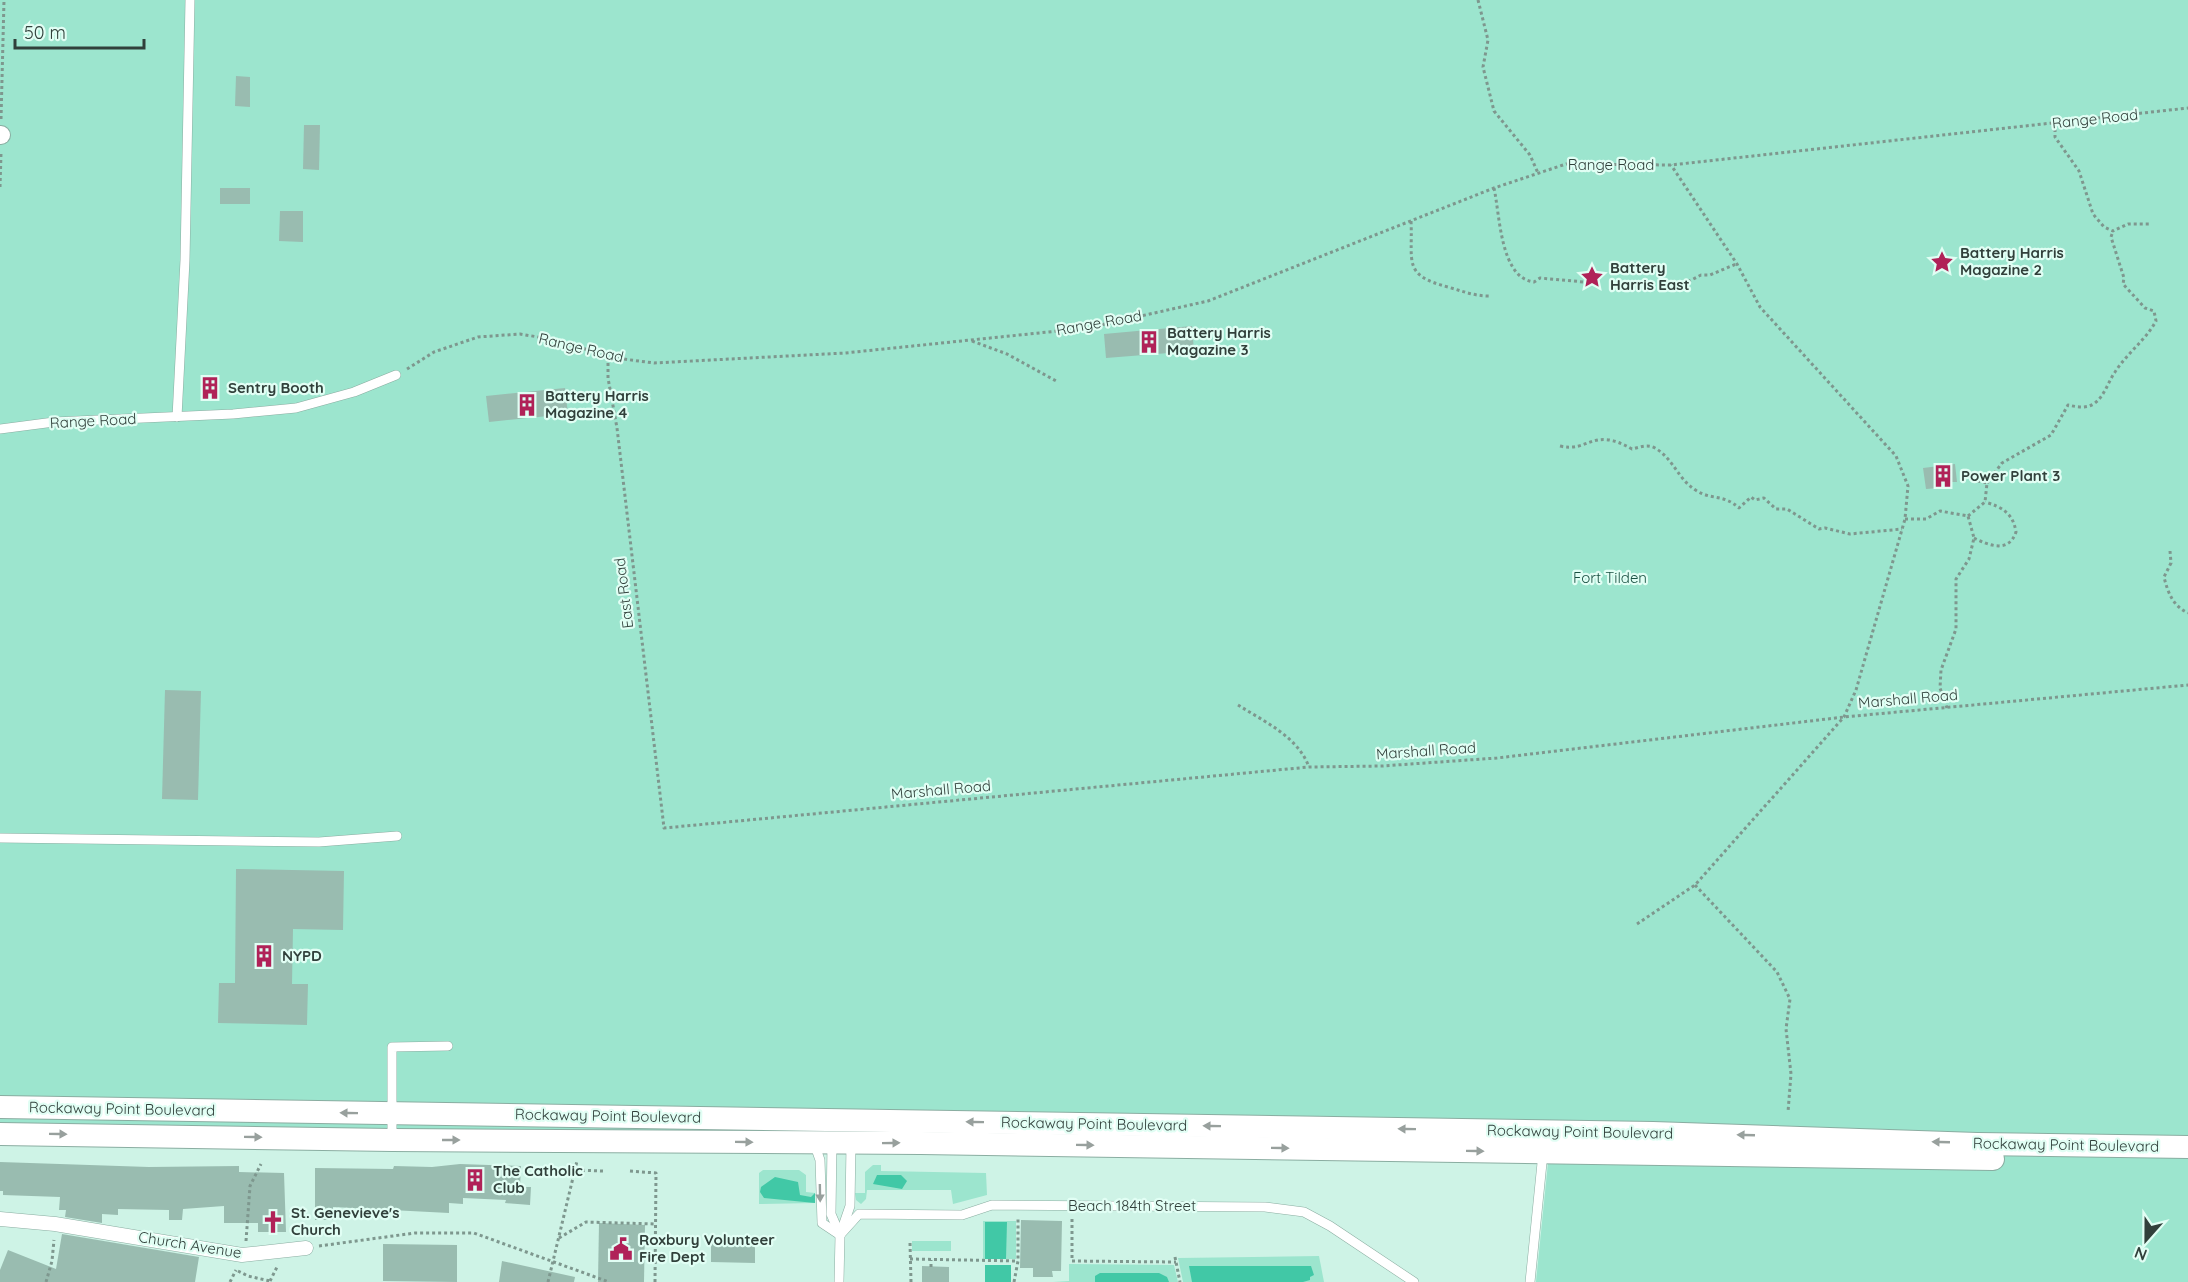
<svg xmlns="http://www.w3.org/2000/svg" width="2188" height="1282" font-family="Quicksand,sans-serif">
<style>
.green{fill:#9ce5ce}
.water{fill:#41c8a6}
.building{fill:#99bcb0}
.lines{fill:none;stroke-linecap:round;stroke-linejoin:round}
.service-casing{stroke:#8aada1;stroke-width:10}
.pedestrian-casing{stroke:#8aada1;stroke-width:15}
.minor-casing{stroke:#8aada1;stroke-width:20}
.tertiary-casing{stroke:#8aada1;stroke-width:24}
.path{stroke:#7e978e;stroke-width:3;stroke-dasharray:3 3;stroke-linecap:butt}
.service{stroke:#fff;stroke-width:9}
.pedestrian{stroke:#fff;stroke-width:14}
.minor{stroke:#fff;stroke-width:18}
.tertiary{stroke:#fff;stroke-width:22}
.oneway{fill:#98a09d}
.labels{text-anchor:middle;stroke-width:4.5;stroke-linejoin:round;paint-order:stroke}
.street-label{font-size:15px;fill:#31403b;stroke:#e1fef4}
.poi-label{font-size:15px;font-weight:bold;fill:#31403b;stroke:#e1fef4;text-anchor:start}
.park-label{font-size:15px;fill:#195042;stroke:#e1fef4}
</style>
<rect width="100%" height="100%" fill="#cef3e6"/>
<g class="green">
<polygon points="0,0 2188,0 2188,1282 1536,1282 1549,1153 0,1134"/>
<polygon points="873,1165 881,1165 881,1171 986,1173 987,1195 953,1204 951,1190 867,1190 866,1199 861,1204 856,1200 855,1193 865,1193 865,1172"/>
<polygon points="763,1170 799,1170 806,1175 806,1192 815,1193 815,1203 759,1204 759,1173"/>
<rect x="983" y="1221" width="33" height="38"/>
<rect x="912" y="1241" width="39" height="10"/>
<polygon points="1319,1256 1324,1282 1183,1282 1178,1258"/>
<polygon points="1069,1264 1174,1265 1178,1282 1053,1282 1069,1281"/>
</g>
<g class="water">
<polygon points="877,1175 901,1175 907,1181 902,1189 873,1184"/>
<polygon points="775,1177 798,1182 800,1195 811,1197 815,1193 815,1203 764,1198 760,1192 761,1187"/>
<polygon points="985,1222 1007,1222 1006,1259 985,1259"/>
<rect x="985" y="1265" width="26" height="17"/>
<polygon points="1189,1266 1311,1266 1314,1275 1310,1277 1310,1280 1303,1282 1192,1282"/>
<polygon points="1100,1273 1159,1273 1167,1277 1169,1282 1095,1282 1095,1276"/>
</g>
<g class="building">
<polygon points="236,76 250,77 250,107 235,106"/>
<polygon points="304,125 320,125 319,170 303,169"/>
<rect x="220" y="188" width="30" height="16"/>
<polygon points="280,211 303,211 303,242 279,241"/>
<polygon points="1192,326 1194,351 1106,358 1104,334"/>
<polygon points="565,388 568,414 489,422 486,396"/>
<polygon points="1955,464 1957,482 1951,482 1951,487 1926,489 1923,468"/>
<polygon points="165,690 201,691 198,800 162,799"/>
<polygon points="236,869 344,871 343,930 293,929 292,984 308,984 307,1025 218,1023 219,983 235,983"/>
<polygon points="0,1162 149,1167 239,1166 239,1172 284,1173 286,1232 258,1232 258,1223 224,1223 224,1206 183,1209 182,1220 169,1220 169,1210 118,1209 118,1215 102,1214 102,1223 65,1217 66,1210 59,1210 60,1197 3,1195 3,1191 0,1191"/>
<polygon points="460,1164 521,1166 520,1187 531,1187 530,1205 505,1203 506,1200 463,1198 463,1204 449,1203 449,1213 333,1207 333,1220 315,1220 315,1168 393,1169 394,1166 432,1167"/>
<polygon points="1021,1220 1062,1221 1061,1271 1052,1271 1053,1277 1033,1277 1033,1268 1020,1268"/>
<polygon points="599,1223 645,1225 644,1282 598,1282"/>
<polygon points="62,1234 199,1257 195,1282 0,1282 0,1270 8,1250 56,1269"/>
<polygon points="711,1240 755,1241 755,1263 711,1262"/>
<polygon points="383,1244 457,1245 457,1282 383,1281"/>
<polygon points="502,1261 575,1277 574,1282 499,1282"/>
<polygon points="922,1266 949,1267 949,1282 922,1282"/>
</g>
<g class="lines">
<g class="service-casing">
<g id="service">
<polyline points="177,417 185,260 190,0"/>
<polyline points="0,429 54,422 233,414 296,408 354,392 396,375"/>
<polyline points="0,838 319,842 397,836"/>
<polyline points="392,1139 392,1047 448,1046"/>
<polyline points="814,1143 820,1160 822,1223 840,1235"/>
<polyline points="832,1143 831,1214 840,1235"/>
<polyline points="840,1235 859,1214 962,1215 992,1205 1265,1207 1304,1212 1330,1226 1414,1282"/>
<polyline points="839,1282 840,1235 850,1206 851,1144"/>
<polyline points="1530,1282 1543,1153"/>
</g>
</g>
<g class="pedestrian-casing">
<polyline id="pedestrian" points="0,1219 55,1224 242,1255 306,1248"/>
</g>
<g class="minor-casing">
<polyline id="minor" points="0,135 1,135"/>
</g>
<g class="tertiary-casing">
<g id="tertiary">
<polyline points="0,1107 1653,1133 1977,1144 2188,1147"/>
<polyline points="0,1134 392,1140 921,1143 1993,1159"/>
</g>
</g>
<g class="path">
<polyline points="1478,0 1488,40 1483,67 1494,111 1530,155 1538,173"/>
<polyline points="1,119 4,0"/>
<polyline points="2055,123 2055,137 2079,171 2093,214 2104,227 2113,231 2128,224 2149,224"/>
<polyline points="0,187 1,153"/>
<path d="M1494,188C1500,215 1500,278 1534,282L1540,278L1595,283L1592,277"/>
<path d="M1411,221C1413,262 1402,275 1448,287C1462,291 1474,296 1489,296"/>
<polyline points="1672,290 1701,275 1710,275 1736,264"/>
<polyline points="972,341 1007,354 1058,382"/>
<polyline points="608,357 608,378 617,428 664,828 1309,767 1382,766 1497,758 1844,717 2188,685"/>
<polyline points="407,369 434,352 478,337 520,334 562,341 608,357 654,363 845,353 1087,328 1208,301 1494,188 1566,164 1671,165 2188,108"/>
<path d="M1560,446C1589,453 1592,426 1632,449C1640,447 1648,444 1655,448C1674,459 1678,480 1697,491C1711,500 1724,494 1739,508L1751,497L1755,500L1764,498L1776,509H1787L1819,529L1825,528L1850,534L1902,529"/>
<path d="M1987,483L2002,463L2051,435L2068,405C2077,407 2087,409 2095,403C2105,395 2108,382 2115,372C2127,353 2145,341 2156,321L2154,311L2145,308L2123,284L2124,278L2111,237L2113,231"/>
<polyline points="1968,516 1985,502 1987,483 1969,479"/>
<polyline points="1905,519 1926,519 1940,511 1968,516 1974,538 1969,559 1956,579 1956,629 1941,670 1940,688 1947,708"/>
<path d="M1974,538C1990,546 2009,553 2016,532C2013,513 2002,507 1985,502"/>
<path d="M2170,551L2171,563L2164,577C2168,593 2173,606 2188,613"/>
<path d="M1238,705C1265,722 1298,737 1309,767"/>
<polyline points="1695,885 1777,972 1790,999 1786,1029 1791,1074 1788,1112"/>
<polyline points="1637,924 1695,885 1844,717 1856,690 1905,519 1908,486 1896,456 1760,307 1737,264 1671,165"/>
<polyline points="576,1170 603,1171"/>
<polyline points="630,1171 656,1173 655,1282"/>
<polyline points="1072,1219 1072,1261 1176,1262"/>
<polyline points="559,1238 586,1222 655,1224"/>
<polyline points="246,1241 250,1186 261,1164"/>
<polyline points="910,1243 911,1282"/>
<polyline points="319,1246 415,1233 474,1233 609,1282"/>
<polyline points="1175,1257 1180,1282"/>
<polyline points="910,1259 1018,1261"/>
<polyline points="931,1267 931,1260"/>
<polyline points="238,1271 248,1276 270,1281"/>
<polyline points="270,1281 277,1267"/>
<polyline points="46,1282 52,1261 54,1240"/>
<polyline points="230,1282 236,1270"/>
<polyline points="548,1282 577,1161"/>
<polyline points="1014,1282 1018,1261 1018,1219"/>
</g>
<use href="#service" class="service"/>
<use href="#pedestrian" class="pedestrian"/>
<use href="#minor" class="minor"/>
<use href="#tertiary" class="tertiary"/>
</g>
<defs><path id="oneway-solid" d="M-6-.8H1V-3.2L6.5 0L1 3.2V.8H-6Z" transform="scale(1.5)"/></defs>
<g class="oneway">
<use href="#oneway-solid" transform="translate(349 1113) rotate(-179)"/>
<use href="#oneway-solid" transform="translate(975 1122) rotate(-179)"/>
<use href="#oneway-solid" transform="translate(1212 1126) rotate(-179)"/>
<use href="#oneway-solid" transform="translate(1407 1129) rotate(-179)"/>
<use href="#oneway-solid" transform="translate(58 1134) rotate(1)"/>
<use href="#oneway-solid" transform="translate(1746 1135) rotate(-178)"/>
<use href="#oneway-solid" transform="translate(253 1137) rotate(1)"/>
<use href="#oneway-solid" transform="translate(451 1140)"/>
<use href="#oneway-solid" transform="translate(744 1142) rotate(1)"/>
<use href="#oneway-solid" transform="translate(1941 1142) rotate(-178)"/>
<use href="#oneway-solid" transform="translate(891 1143) rotate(-1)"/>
<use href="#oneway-solid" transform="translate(1085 1145) rotate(1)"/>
<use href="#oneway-solid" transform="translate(1280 1148) rotate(1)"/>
<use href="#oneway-solid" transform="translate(1475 1151) rotate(1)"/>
<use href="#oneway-solid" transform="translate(820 1193) rotate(89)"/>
</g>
<defs>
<g id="sight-bare" transform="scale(1.8)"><path d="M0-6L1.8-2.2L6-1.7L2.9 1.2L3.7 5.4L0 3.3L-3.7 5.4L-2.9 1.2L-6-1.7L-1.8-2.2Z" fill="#b02258" stroke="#e1fef4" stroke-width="2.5" paint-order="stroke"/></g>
<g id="building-bare" transform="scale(1.8)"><path d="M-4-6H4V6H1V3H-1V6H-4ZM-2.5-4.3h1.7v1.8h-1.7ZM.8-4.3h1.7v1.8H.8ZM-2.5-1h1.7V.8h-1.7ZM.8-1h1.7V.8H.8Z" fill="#b02258" stroke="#e1fef4" stroke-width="2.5" paint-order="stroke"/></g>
<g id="church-bare" transform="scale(1.8)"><path d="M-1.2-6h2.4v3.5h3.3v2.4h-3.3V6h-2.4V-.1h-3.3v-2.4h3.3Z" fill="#b02258" stroke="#e1fef4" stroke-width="2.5" paint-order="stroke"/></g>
<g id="civic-bare" transform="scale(1.8)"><path d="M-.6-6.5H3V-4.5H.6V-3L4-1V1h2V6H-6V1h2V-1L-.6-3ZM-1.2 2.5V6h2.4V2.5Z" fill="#b02258" stroke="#e1fef4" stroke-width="2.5" paint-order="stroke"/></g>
</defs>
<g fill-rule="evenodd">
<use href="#sight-bare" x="1942" y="262"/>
<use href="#sight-bare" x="1592" y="277"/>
<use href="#building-bare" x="1149" y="342"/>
<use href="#building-bare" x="210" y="388"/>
<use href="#building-bare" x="527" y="405"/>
<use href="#building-bare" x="1943" y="476"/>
<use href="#building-bare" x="264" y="956"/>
<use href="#building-bare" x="475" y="1180"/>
<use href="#church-bare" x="273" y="1222"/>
<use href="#civic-bare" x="621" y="1249"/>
</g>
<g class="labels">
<g class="street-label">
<text transform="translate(2095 119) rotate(-6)" y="5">Range Road</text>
<text x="1611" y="170">Range Road</text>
<text transform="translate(1099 323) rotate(-10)" y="5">Range Road</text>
<text transform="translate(581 348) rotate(13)" y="5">Range Road</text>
<text transform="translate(93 421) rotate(-3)" y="5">Range Road</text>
<text transform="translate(624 593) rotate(-97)" y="5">East Road</text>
<text transform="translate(1908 699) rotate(-5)" y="5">Marshall Road</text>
<text transform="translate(1426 751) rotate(-4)" y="5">Marshall Road</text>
<text transform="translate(941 790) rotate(-5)" y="5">Marshall Road</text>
<text transform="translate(122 1109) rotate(1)" y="5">Rockaway Point Boulevard</text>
<text transform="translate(608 1116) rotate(1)" y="5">Rockaway Point Boulevard</text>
<text transform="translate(1094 1124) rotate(1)" y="5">Rockaway Point Boulevard</text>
<text transform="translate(1580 1132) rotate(1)" y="5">Rockaway Point Boulevard</text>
<text transform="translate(2066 1145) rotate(1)" y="5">Rockaway Point Boulevard</text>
<text x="1132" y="1211">Beach 184th Street</text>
<text transform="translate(190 1245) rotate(9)" y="5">Church Avenue</text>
</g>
<g class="poi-label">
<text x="1960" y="258">Battery Harris<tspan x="1960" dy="17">Magazine 2</tspan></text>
<text x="1610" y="273">Battery<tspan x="1610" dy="17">Harris East</tspan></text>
<text x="1167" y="338">Battery Harris<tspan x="1167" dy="17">Magazine 3</tspan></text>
<text x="228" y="393">Sentry Booth</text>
<text x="545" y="401">Battery Harris<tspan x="545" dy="17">Magazine 4</tspan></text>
<text x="1961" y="481">Power Plant 3</text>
<text x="282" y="961">NYPD</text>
<text x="493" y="1176">The Catholic<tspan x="493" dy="17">Club</tspan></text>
<text x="291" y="1218">St. Genevieve's<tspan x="291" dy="17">Church</tspan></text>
<text x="639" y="1245">Roxbury Volunteer<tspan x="639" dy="17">Fire Dept</tspan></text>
</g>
<g class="park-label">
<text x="1610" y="583">Fort Tilden</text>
</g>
</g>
<g transform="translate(2146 1240) rotate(201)" stroke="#e1fef4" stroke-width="4.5" paint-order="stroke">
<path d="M0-4.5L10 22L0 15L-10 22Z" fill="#31403b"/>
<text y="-9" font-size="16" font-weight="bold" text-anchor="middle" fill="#31403b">N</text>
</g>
<path d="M15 39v9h129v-9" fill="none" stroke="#31403b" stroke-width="3"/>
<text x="24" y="39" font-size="18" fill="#31403b" stroke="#e1fef4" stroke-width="4.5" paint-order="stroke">50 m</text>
</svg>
